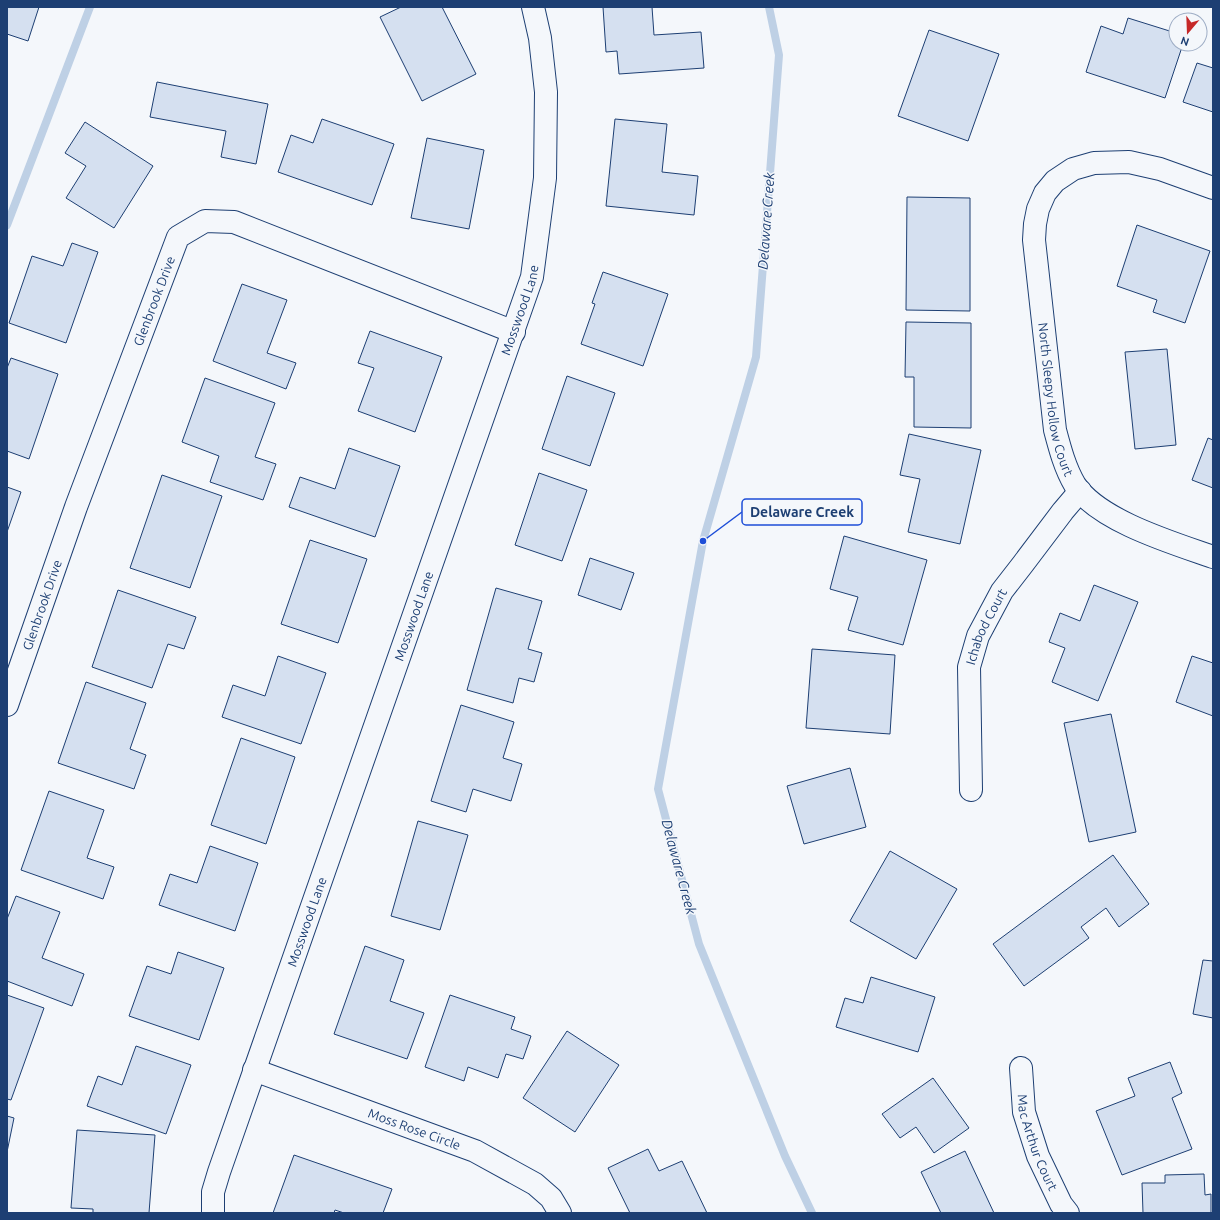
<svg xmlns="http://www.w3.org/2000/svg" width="1220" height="1220" font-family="Ubuntu,sans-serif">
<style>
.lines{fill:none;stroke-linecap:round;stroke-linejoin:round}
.stream{stroke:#bed0e5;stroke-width:8}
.building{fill:#d5e0f0;stroke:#1d3f73}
.minor-casing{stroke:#1d3f73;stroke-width:24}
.minor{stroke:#f4f7fb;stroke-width:22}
.labels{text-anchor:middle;stroke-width:3;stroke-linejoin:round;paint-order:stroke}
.street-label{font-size:13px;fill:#1d3f73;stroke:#f4f7fb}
.water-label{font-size:14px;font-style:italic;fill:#1d3f73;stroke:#f4f7fb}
.leader{fill:none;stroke:#1d4ed8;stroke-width:1.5}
.callout-dot{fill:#1d4ed8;stroke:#f4f7fb;stroke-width:1.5}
.callout{fill:#f4f7fb;stroke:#1d4ed8;stroke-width:1.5}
.callout-label{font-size:14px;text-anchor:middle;font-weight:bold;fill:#1d3f73}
</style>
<rect width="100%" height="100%" fill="#f4f7fb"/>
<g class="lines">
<g class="stream">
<polyline points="769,7 779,55 756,357 703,541 658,789 699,944 785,1156 812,1213"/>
<polyline points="7,225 90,7"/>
</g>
</g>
<g class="building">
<polygon points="7,7 39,7 28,41 7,34"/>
<polygon points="401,7 442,7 476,74 422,101 380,17"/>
<polygon points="603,7 652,7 654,35 701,32 704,68 619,74 617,51 606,52"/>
<polygon points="1128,18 1176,33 1176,44 1183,44 1165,98 1086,72 1101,26 1123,34"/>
<polygon points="929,30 999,54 968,141 898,116"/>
<polygon points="1197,63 1213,68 1213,112 1183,102"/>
<polygon points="157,82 268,104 256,164 221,157 226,131 150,117"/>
<polygon points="322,119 394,144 372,205 278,172 291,135 313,143"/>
<polygon points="615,119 667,124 662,172 698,176 694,215 606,206"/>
<polygon points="85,122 153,166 114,228 66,198 86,166 65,153"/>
<polygon points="427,138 484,150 469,229 411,218"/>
<polygon points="907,197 970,198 970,311 906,310"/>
<polygon points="1137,225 1210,251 1185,323 1153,312 1157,300 1117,286"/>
<polygon points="72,243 98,252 66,343 9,323 32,256 63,266"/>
<polygon points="603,272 668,294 643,366 581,344 595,304 592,303"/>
<polygon points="242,284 287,300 267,353 296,363 286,389 213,361"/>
<polygon points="906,322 971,323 971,428 914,427 914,377 905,377"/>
<polygon points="370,331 442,357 415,432 358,411 374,368 358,363"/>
<polygon points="1167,349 1176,445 1135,449 1125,352"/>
<polygon points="11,358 58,374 29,459 7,451 7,368"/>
<polygon points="567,376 615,393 590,466 542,449"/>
<polygon points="205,378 275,403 255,457 276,464 263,500 210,482 219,456 182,442"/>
<polygon points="909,434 981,450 960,544 908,532 920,479 900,475"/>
<polygon points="1208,438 1213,440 1213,488 1192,480"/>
<polygon points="349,448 400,466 375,537 289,507 300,477 335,489"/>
<polygon points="539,473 587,490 562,561 515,545"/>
<polygon points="162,475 222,496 190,588 130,568"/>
<polygon points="7,487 21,492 7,532"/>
<polygon points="844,536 927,560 903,645 848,630 858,597 830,589"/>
<polygon points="310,540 367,559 338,643 281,624"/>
<polygon points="590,558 634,573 621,610 578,595"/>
<polygon points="1094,585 1138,602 1098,701 1052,682 1065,648 1049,642 1060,613 1080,621"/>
<polygon points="496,588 542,601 528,649 542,653 534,682 519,678 513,703 467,690"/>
<polygon points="118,590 196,617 184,649 168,644 152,688 92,667"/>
<polygon points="812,649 895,655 890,734 806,728"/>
<polygon points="278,656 326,673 301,744 222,717 233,685 265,696"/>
<polygon points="1192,656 1213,663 1213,716 1176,702"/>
<polygon points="86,682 146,703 130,749 146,755 134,789 58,763"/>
<polygon points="461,705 514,722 503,758 522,764 511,801 473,789 466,812 431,801"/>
<polygon points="1111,714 1136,832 1089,842 1064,723"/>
<polygon points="241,738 295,757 266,844 211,825"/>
<polygon points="850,768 866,827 804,844 787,786"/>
<polygon points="49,791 104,810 87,858 114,867 103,899 21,870"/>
<polygon points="418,821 468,835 440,930 391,916"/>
<polygon points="210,846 258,863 235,931 159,905 170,874 197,883"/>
<polygon points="890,851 957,889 916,959 850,921"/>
<polygon points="1113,855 1149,904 1119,927 1106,908 1081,927 1089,938 1024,986 993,944"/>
<polygon points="16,896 60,912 42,958 84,974 72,1006 7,981 7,919"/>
<polygon points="365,946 404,960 390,1001 424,1013 407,1059 334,1034"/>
<polygon points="178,952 224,968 199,1040 129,1016 147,966 171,974"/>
<polygon points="1203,960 1213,961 1213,1018 1193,1014"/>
<polygon points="871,977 935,997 918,1052 836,1027 845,998 863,1003"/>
<polygon points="7,995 44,1008 11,1100 7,1099"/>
<polygon points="450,995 515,1017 511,1029 531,1036 523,1059 506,1054 498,1078 468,1067 464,1081 425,1067"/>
<polygon points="567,1031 619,1065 575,1132 523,1098"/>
<polygon points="136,1046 191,1065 166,1134 87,1106 98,1076 122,1085"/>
<polygon points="1170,1062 1182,1093 1172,1098 1192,1149 1122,1175 1096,1111 1135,1096 1128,1078"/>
<polygon points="933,1078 969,1128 934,1153 916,1127 900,1138 882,1114"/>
<polygon points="7,1116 14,1118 7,1152"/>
<polygon points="77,1130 155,1135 149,1213 93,1213 93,1209 71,1208"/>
<polygon points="648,1149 659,1171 682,1161 707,1213 630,1213 608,1168"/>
<polygon points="965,1151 994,1213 941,1213 921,1172"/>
<polygon points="294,1155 392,1189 383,1213 344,1213 335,1210 334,1213 273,1213"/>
<polygon points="1204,1174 1205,1195 1211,1194 1211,1213 1143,1213 1142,1183 1165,1183 1165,1175"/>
</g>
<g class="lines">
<g class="minor-casing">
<g id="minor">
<path id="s1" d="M1213,188L1160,169L1129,162L1094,163L1073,169L1055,181L1045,193L1038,209L1035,224L1034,240L1055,430C1060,449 1065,468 1075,485C1099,521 1173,543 1213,557"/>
<path id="s2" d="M7,705L76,507L178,237L205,221L234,222L514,332"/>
<path id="s3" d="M971,790L969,667L978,636L1002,591L1023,564L1063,511L1080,491"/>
<path id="s4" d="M1021,1068L1024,1112L1038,1156L1061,1204L1068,1213"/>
<path id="s5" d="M254,1070L475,1151L535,1184L551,1198L560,1213"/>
<path id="s6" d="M213,1213V1192L219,1172L532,277L545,178L546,92L540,38L533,7"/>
</g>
</g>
<use href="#minor" class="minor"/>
</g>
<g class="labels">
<g class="street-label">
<text dy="5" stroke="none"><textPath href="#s2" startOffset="430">Glenbrook Drive</textPath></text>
<text dy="5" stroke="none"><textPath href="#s6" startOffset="955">Mosswood Lane</textPath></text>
<text dy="5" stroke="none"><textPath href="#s1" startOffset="392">North Sleepy Hollow Court</textPath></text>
<text dy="5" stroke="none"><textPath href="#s2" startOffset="106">Glenbrook Drive</textPath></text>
<text dy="5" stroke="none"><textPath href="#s6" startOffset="631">Mosswood Lane</textPath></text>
<text dy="5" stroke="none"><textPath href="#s3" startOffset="167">Ichabod Court</textPath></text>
<text dy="5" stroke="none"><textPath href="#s6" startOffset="307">Mosswood Lane</textPath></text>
<text dy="5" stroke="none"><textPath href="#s5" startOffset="171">Moss Rose Circle</textPath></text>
<text dy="5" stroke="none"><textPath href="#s4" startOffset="77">Mac Arthur Court</textPath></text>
</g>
<g class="water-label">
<text transform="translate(766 221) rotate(-86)" y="5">Delaware Creek</text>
<text transform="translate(679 867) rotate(75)" y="5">Delaware Creek</text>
</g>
</g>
<path class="leader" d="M703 541L742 512"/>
<circle class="callout-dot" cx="703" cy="541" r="4"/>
<rect class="callout" x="742" y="499" width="120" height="26" rx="4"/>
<g class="callout-label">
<text x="802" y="517">Delaware Creek</text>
</g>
<rect width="1220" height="1220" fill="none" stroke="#1d3f73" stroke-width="16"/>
<g transform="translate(1188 32) rotate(199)"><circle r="19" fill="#f4f7fb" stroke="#9eadc5"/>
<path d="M0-3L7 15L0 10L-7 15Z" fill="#c62828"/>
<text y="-6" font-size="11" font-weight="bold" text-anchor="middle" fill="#1d3f73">N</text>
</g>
</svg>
